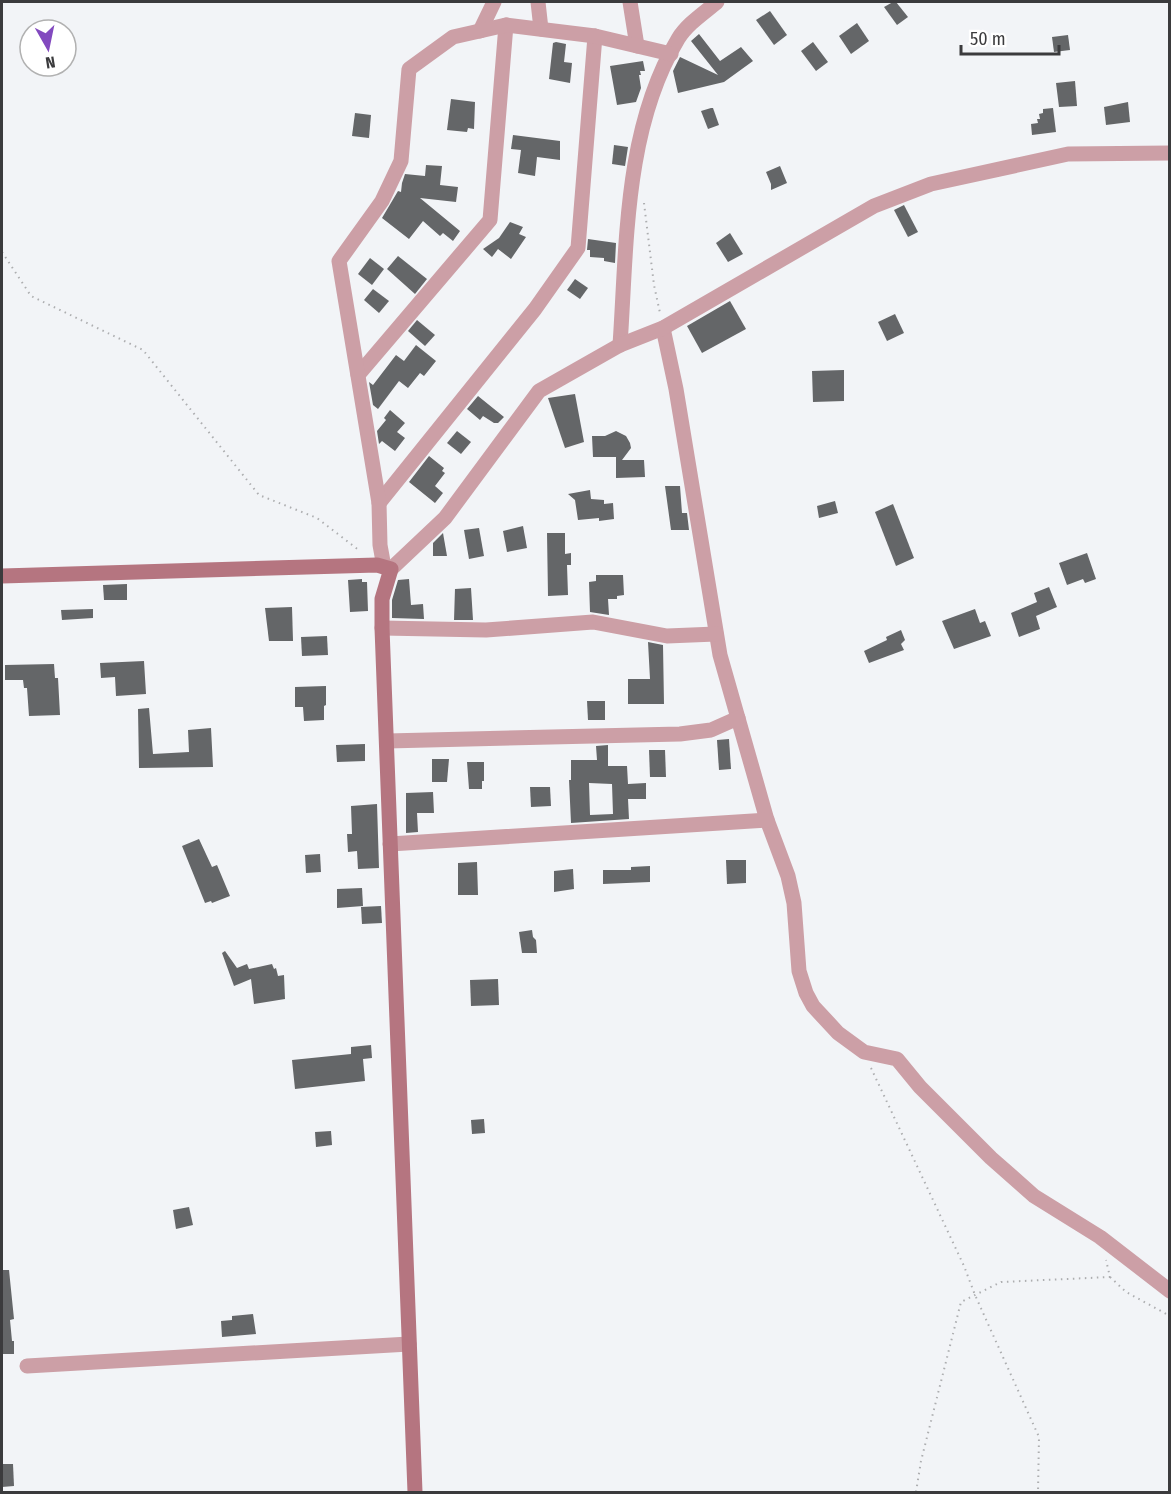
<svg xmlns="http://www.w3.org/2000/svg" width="1171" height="1494" font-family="'Fira Sans Condensed',sans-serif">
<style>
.building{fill:#646668;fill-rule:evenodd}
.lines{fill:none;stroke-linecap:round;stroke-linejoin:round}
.path{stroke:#adaeb0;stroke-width:2;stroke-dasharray:1.5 4.5;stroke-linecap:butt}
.street{stroke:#cc9fa6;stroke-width:15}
.secondary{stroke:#b57580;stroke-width:15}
</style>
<rect width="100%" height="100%" fill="#f2f4f7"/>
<g class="building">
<polygon points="893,2 896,2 908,17 897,25 884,7"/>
<polygon points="770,11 787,35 774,45 756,20"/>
<polygon points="857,23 869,41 851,54 839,36"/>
<polygon points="699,34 720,61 741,47 753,61 724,82 678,93 673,71 680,57 718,75 691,41"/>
<polygon points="1068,35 1070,50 1054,52 1052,37"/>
<polygon points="556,42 566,44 564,62 572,63 570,83 549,79 553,43"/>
<polygon points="813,42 828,62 816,71 801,51"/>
<polygon points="643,61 645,71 640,71 641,75 639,75 641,88 636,102 617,105 610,66"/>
<polygon points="1075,81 1077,106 1059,107 1056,83"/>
<polygon points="451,99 475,102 474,129 468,128 467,132 447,130"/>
<polygon points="1128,102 1130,122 1106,125 1104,107"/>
<polygon points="711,108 713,108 719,125 708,129 701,111"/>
<polygon points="1053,108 1056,132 1032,135 1031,124 1038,123 1037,119 1040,119 1039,114 1043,113 1043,109"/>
<polygon points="355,113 371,115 369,138 352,136"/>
<polygon points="513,135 560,141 560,160 537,157 535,176 518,173 521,150 511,149"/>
<polygon points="614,145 628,147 625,166 612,164"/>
<polygon points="426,165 442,166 440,185 458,187 456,202 420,198 460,231 453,241 443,233 440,236 423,221 409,239 382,218 398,191 401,192 402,183 405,174 425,176"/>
<polygon points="780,166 787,183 771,190 771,184 766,172"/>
<polygon points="904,205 918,232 908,237 894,210"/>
<polygon points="510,222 523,227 519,234 526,237 511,259 498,249 492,257 483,249 499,238"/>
<polygon points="730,233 743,254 728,262 716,243"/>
<polygon points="588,239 616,243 615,263 604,261 604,258 590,257 590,250 587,250"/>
<polygon points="398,256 427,279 415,294 387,269"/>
<polygon points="370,258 384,269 372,285 358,274"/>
<polygon points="575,279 588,288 580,299 567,290"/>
<polygon points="373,289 389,301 379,313 364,300"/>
<polygon points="730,301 746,329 702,353 687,326"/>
<polygon points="895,314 904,333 887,341 878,322"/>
<polygon points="417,320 435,335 425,346 408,331"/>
<polygon points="416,345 436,361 424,376 420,373 408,388 399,381 378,409 373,405 369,382 373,385 396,355 404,361"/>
<polygon points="844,370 844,401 813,402 812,371"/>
<polygon points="575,394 584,442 565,448 548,398"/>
<polygon points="478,396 504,417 498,423 494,423 483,416 480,420 467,409"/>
<polygon points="390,410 405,423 397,432 405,438 395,451 382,441 379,444 377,431 386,420 384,418"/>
<polygon points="457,431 471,442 461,454 447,443"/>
<polygon points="616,431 626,436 630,443 631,448 622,460 644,460 645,477 616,478 616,457 593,457 592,436 605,436"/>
<polygon points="429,456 444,468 442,471 445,473 435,486 443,493 435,503 409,482"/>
<polygon points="665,486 680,486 682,513 687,513 689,530 671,530"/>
<polygon points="590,490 591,499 604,500 604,504 613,503 614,519 599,521 599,518 578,520 575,500 568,494"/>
<polygon points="835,501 838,513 819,518 817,506"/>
<polygon points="893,504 914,558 896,566 875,512"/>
<polygon points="523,526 527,548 507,552 503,531"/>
<polygon points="479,528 484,556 469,559 464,530"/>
<polygon points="443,533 447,556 433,556 433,543"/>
<polygon points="547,533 565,533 565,554 571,553 571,565 567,565 568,595 548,596"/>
<polygon points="1087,553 1096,579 1085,583 1083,579 1067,585 1059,563"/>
<polygon points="596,575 623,575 624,595 617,596 617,599 608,599 609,615 590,612 589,582 596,581"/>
<polygon points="362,579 362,582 367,582 368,611 350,612 348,580"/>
<polygon points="409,579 411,605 423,604 424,619 392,618 392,600 398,580"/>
<polygon points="127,584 127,600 104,600 103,585"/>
<polygon points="1049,587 1057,607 1036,616 1040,629 1019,637 1011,613 1037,602 1034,593"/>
<polygon points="471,588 473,620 454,620 455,589"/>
<polygon points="292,607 293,641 269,641 265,608"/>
<polygon points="93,609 93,618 62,620 61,610"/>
<polygon points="975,609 980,623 985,621 991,636 954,649 942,621"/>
<polygon points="901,630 905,640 901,644 904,650 869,663 864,651 887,640 886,637"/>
<polygon points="327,636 328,655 302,656 301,637"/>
<polygon points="648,642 663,645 664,704 628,704 628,679 650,679"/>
<polygon points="144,661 146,694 116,696 115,677 101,678 100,663"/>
<polygon points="54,664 55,678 58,678 60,715 29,716 27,688 24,688 23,680 5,680 5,665"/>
<polygon points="326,686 326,705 324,706 324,720 304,721 303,707 295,707 295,687"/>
<polygon points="587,701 605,701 605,720 588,720"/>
<polygon points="149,708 153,754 189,752 188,730 211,728 213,767 139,768 138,709"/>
<polygon points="729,739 731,769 719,770 717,740"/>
<polygon points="365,744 365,761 337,762 336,745"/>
<path d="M608,745V766H627L628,784L646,783V799H628L629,819L571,823L569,780H571V760H597L596,746ZM589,783L612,784L613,814L590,815Z"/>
<polygon points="649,750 665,750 666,777 650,777"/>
<polygon points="432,759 449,759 447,782 432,782"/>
<polygon points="467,762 484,762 484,781 482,781 482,789 469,789"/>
<polygon points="530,787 550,787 551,806 531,807"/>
<polygon points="433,792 434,813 417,813 418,832 406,833 406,793"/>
<polygon points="377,804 379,868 358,869 357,851 348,852 347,834 352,834 351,806"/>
<polygon points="199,839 212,867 217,865 230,896 212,903 211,901 205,903 182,846"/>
<polygon points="320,854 321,872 306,873 305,855"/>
<polygon points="726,860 746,860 746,883 727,884"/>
<polygon points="477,862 478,895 458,895 458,863"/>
<polygon points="650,866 650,882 603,884 603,870 631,870 631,867"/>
<polygon points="573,869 574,889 554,892 554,871"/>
<polygon points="362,888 363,906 337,908 337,889"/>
<polygon points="381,906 382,923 362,924 361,907"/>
<polygon points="532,930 533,937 536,940 537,953 522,953 519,932"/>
<polygon points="225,951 237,968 247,964 249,969 272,964 274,969 276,968 278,976 284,975 285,999 254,1004 251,979 234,986 222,953"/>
<polygon points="498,979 499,1005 471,1006 470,980"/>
<polygon points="371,1045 372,1058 363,1059 365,1081 295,1089 292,1060 351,1054 351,1047"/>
<polygon points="484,1119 485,1133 472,1134 471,1120"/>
<polygon points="331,1131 332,1145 316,1147 315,1132"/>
<polygon points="189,1207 193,1225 176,1229 173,1210"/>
<polygon points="2,1270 9,1270 14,1319 10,1320 12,1341 14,1341 14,1354 2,1354"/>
<polygon points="253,1314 256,1334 222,1337 221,1321 232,1320 232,1316"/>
<polygon points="2,1464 13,1464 14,1486 2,1487"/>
</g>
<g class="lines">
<g class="path">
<polyline points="644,203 654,285 660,313"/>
<polyline points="2,252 31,296 143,350 259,495 317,518 360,551"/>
<polyline points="871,1068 964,1266 975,1295 1039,1437 1038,1492"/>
<polyline points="1110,1277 1126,1292 1170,1316"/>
<polyline points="916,1492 921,1461 961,1302 1001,1282 1110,1277 1106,1260"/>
</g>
<g class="street">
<polyline points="538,2 541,29"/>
<polyline points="630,2 637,46"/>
<polyline points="480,31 494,2"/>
<polyline points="663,328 676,389 720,655 767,820 788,876 794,903 799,971 806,993 813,1006 838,1033 864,1052 897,1059 920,1087 991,1158 1034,1196 1100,1237 1170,1291"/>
<path d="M620,345C627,244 624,129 678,39C687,24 704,13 717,2"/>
<polyline points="358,375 490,220 506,25"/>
<polyline points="379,503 535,309 578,248 595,36"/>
<polyline points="384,567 380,545 379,503 339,261 382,201 401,161 409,69 453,37 506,25 595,36 671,54"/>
<polyline points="391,569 445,518 539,391 620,345 663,328 874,206 931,184 1068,154 1170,153"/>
<polyline points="382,628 486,630 593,622 667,636 716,634"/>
<polyline points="387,741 680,734 711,730 738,718"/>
<polyline points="390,844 767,820"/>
<polyline points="27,1366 409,1344"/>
</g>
<polyline class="secondary" points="2,576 377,565 391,569 382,599 382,628 415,1492"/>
</g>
<rect width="1171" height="1494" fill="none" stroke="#3b3b3d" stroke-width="6"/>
<g transform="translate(48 48) rotate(171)"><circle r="28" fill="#ffffff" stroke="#b1b1b1" stroke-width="1.5"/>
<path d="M0-4.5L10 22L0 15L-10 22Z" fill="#8249bf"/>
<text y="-9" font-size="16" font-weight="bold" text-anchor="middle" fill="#3b3b3d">N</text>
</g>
<path d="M961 45v9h98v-9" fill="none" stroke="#3b3b3d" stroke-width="3"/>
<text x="970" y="45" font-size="18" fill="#3b3b3d" stroke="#ffffff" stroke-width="4.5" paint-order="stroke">50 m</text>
</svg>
